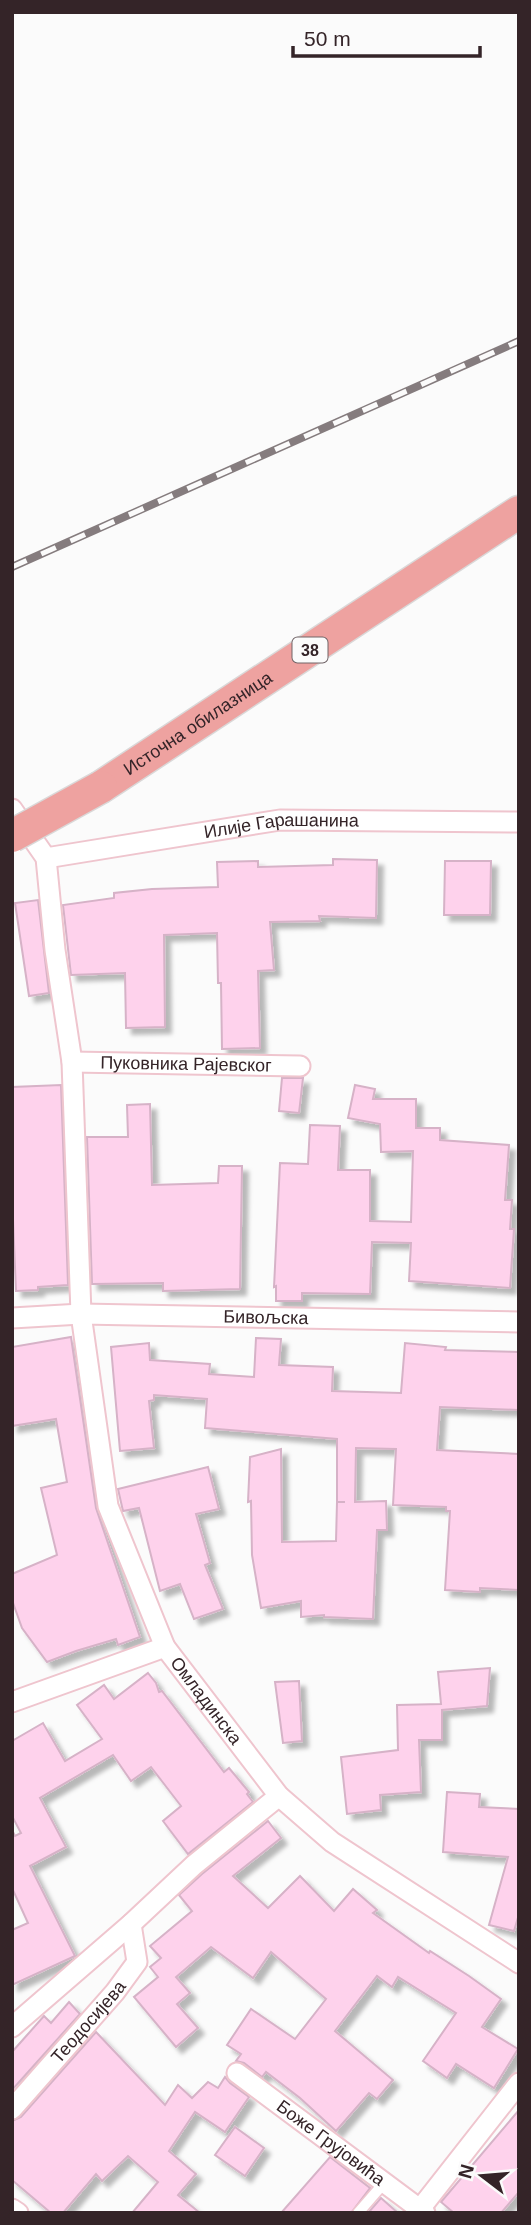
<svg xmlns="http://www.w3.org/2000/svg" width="531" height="2225" font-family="Arial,sans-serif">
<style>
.building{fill:#fed2ec;stroke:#d6b2c7;stroke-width:2;filter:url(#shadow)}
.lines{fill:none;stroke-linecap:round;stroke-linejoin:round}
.service-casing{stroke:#efc5ce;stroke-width:13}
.minor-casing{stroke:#efc5ce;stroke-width:23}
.primary-casing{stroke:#dad8d8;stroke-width:35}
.service{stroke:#fff;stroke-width:10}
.minor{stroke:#fff;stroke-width:19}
.primary{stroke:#eea2a0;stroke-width:32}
.rail-casing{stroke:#857c7e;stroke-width:8}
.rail{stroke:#fbfbfb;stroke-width:5;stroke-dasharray:16;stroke-linecap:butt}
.primary-bridge-casing{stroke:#dad8d8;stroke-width:35;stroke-linecap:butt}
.primary-bridge{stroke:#eea2a0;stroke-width:32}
.labels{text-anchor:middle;stroke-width:5;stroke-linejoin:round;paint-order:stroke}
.shield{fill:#fbfbfb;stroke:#706467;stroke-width:2}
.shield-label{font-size:16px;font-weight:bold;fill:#342428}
.street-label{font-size:18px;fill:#342428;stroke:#fbfbfb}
</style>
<defs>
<filter id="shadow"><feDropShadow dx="6" dy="6" stdDeviation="2" flood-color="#0004"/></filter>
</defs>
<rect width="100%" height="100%" fill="#fbfbfb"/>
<g class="building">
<polygon points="333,859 377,860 376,918 319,916 320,921 270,922 274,970 258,971 260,1048 222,1049 221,983 218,983 217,933 164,935 165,1027 126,1028 125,973 71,975 63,905 114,898 114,893 152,889 218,887 217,862 258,861 258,867 333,865"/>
<polygon points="445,861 491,861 490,915 444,915"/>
<polygon points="38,900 49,993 29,996 15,903"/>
<polygon points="282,1078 303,1078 299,1113 279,1111"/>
<polygon points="61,1085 68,1285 38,1287 38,1290 16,1291 12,1195 12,1087"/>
<polygon points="355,1085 375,1089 373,1099 416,1099 416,1128 440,1128 440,1140 509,1145 505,1200 512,1200 510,1229 514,1229 510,1288 409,1281 411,1243 372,1242 370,1294 302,1293 302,1301 276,1301 276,1286 274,1287 280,1163 308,1164 310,1125 340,1126 338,1170 370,1170 370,1221 411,1222 413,1151 381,1152 380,1124 348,1118"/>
<polygon points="150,1104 152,1185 218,1183 219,1166 242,1166 240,1289 163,1291 163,1283 92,1284 87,1137 128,1137 127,1105"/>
<polygon points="71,1337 96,1508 140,1637 118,1645 116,1639 76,1651 47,1662 22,1628 12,1600 12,1574 57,1555 41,1488 67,1482 56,1419 12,1426 12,1347"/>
<polygon points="256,1338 281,1339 279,1365 333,1367 332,1391 401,1393 405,1343 446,1347 445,1350 519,1352 519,1410 440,1407 437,1450 519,1454 519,1590 480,1588 480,1592 445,1590 450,1511 446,1511 446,1507 393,1505 396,1449 356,1448 355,1502 386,1501 387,1530 377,1530 373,1619 324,1617 324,1615 301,1617 301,1601 261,1608 252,1555 251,1501 248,1502 250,1457 281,1449 282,1542 336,1541 337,1502 345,1502 337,1502 337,1439 205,1428 207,1399 154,1395 154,1400 149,1401 154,1448 120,1451 111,1347 149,1343 150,1360 210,1364 209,1374 254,1377"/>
<polygon points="208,1467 219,1509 196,1514 210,1563 205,1565 223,1609 194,1619 180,1584 160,1591 139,1508 123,1511 118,1489"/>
<polygon points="490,1668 487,1706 442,1710 442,1740 419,1740 421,1792 380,1795 381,1810 347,1814 341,1757 398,1750 397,1705 441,1704 438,1672"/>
<polygon points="148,1673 156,1683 159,1692 162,1691 224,1772 229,1768 249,1792 247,1794 253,1802 188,1854 163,1821 181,1806 151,1767 131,1781 113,1755 40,1798 66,1847 30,1866 75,1956 12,1985 12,1930 28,1923 12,1888 12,1830 15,1836 21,1833 12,1816 12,1741 43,1723 65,1761 102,1739 77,1705 104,1685 114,1699"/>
<polygon points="299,1681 302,1741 283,1743 275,1682"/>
<polygon points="447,1792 480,1794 479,1807 519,1809 519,1914 514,1931 489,1925 508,1857 443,1852"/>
<polygon points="268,1821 281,1838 233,1876 268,1908 300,1876 334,1911 353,1889 377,1910 373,1913 429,1953 430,1951 469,1976 501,1999 482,2027 518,2049 494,2088 456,2064 447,2078 423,2061 456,2013 398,1977 392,1987 377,1976 335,2031 393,2080 377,2099 369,2093 336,2131 300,2098 266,2072 262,2077 244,2063 236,2061 241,2054 227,2045 251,2009 295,2039 326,1999 271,1952 253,1978 211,1947 176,1977 190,1993 177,2004 198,2028 176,2047 134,1997 158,1977 150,1967 161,1958 150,1946 192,1911 179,1895 202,1874"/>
<polygon points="69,2002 80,2014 12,2090 12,2052 44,2016 51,2023"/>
<polygon points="96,2032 165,2105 178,2085 192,2098 208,2082 218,2088 225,2077 230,2083 249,2097 225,2132 195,2112 169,2151 196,2174 178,2195 200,2213 132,2213 158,2182 128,2156 102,2181 96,2174 63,2213 51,2213 12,2180 12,2121 21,2117"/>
<polygon points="519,2110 519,2192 501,2213 454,2213 441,2202"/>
<polygon points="235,2127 264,2148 245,2176 215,2155"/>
<polygon points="330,2157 370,2188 351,2213 281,2213"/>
<polygon points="381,2198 398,2213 368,2213"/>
</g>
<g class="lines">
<g class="service-casing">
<polyline id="service" points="358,2213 384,2183"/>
</g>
<g class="minor-casing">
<g id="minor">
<path id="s1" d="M12,809L46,858L55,950L72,1062L81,1314L108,1506L165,1647L279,1796L332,1842L519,1963"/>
<path id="s2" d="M46,858L280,820L519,822"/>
<path id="s3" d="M72,1062L300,1066"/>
<path id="s4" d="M12,1318L81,1314L519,1322"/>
<polyline points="12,1702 165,1647"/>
<polyline points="12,2027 131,1924 194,1865 279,1796"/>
<path id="s5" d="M237,2073L425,2213"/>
<path id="s6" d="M12,2109L115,1992L137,1962L131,1924"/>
<polyline points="12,2209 18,2213"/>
<polyline points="420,2209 519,2083"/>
</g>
</g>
<g class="primary-casing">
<g id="primary">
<path id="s7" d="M101,787L519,512"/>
</g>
</g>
<use href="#service" class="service"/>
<use href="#minor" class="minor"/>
<use href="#primary" class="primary"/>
<g class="rail-casing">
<polyline id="rail" points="12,567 519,341"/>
</g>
<use href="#rail" class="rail"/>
<g class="primary-bridge-casing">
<polyline id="primary-bridge" points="12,836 101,787"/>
</g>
<use href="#primary-bridge" class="primary-bridge"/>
</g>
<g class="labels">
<rect class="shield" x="292.5" y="637.5" width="35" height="25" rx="5"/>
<g class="shield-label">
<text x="310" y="656">38</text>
</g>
<g class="street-label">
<text dy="6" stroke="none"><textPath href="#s7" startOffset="116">Источна обилазница</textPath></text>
<text dy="6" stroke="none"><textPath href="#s2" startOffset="238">Илије Гарашанина</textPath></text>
<text dy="6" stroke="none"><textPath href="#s3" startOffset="114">Пуковника Рајевског</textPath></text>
<text dy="6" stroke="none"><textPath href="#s4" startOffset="254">Бивољска</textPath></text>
<text dy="6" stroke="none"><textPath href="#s1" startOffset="931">Омладинска</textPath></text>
<text dy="6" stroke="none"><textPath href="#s6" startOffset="116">Теодосијева</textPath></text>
<text dy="6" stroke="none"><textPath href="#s5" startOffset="117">Боже Грујовића</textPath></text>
</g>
</g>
<rect width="531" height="2225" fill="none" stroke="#342428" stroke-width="28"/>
<g transform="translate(482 2176) rotate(286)" stroke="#fbfbfb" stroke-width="5" paint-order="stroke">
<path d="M0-5L12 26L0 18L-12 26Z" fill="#342428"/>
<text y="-10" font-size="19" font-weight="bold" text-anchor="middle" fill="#342428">N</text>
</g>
<path d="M293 46v10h187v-10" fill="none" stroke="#342428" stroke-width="3.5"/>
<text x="304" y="46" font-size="21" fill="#342428" stroke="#fbfbfb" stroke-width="5" paint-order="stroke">50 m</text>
</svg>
